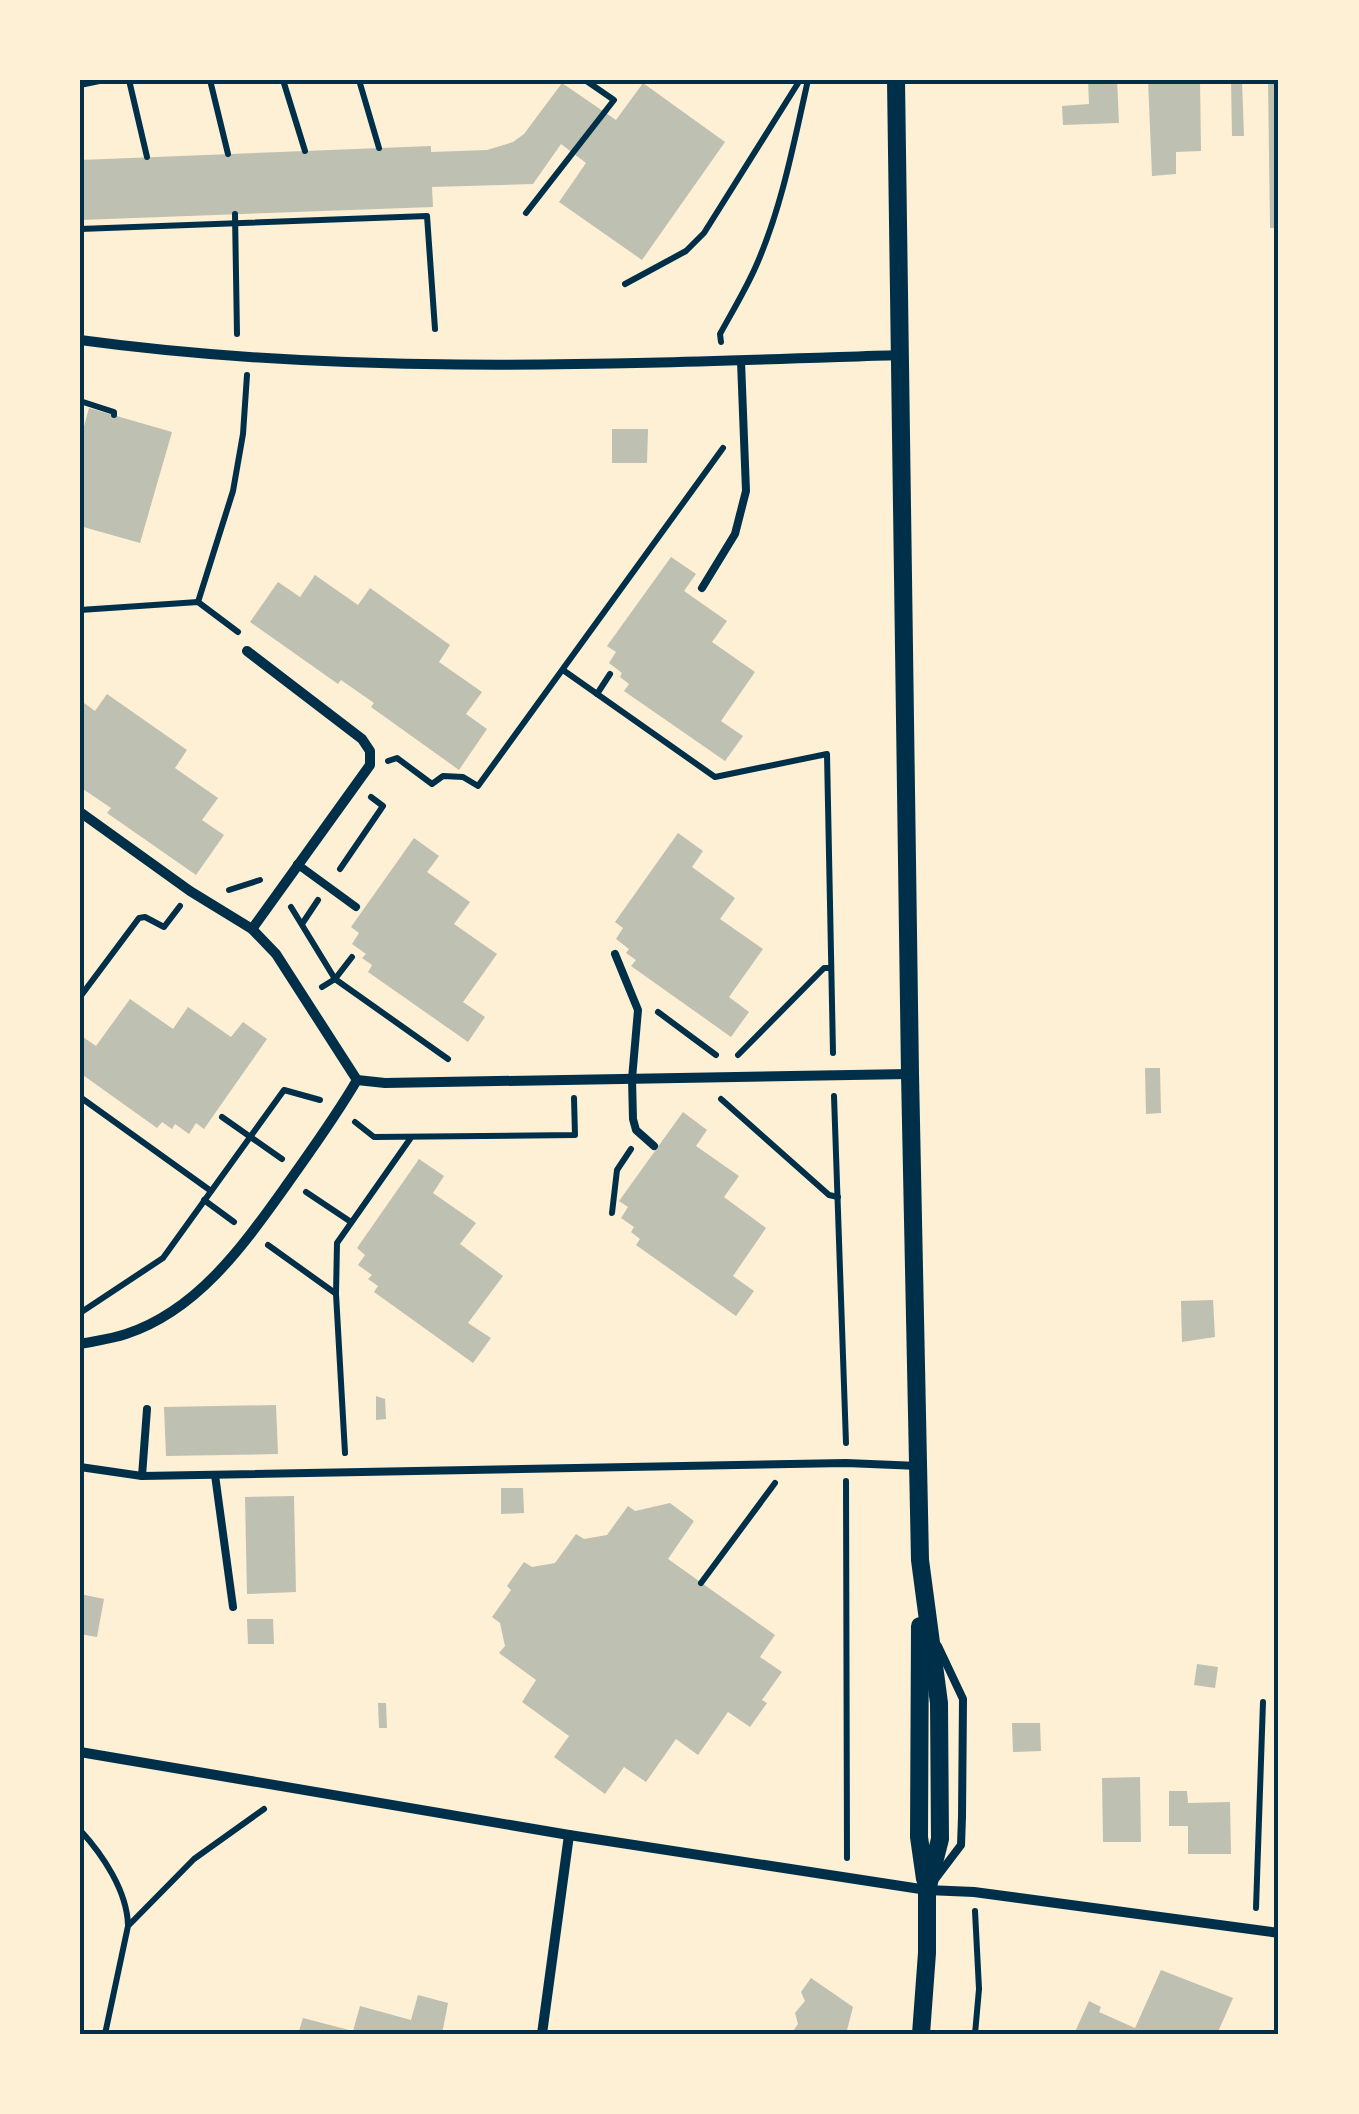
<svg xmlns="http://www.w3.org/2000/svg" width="1359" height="2114" font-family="Merriweather,serif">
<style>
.building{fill:#bec0b2}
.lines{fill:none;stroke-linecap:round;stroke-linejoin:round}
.path{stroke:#003049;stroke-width:6}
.service{stroke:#003049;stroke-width:8}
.minor{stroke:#003049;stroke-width:10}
.tertiary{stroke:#003049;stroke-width:18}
.neatline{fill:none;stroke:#003049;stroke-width:4}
</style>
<rect width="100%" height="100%" fill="#fdf0d5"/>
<g class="building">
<polygon points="1088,80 1117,80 1119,123 1063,125 1062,106 1089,104"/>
<polygon points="1148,80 1200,80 1201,151 1176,152 1176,174 1152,176"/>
<polygon points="1231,80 1242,80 1244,136 1232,136"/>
<polygon points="1268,80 1279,80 1279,228 1270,228"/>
<polygon points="562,83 616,120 643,83 725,142 642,260 559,202 586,163 561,144 533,184 432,187 433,207 80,220 80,160 431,146 431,152 487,150 513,142 524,134"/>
<polygon points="89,408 172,432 140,543 80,526 80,441"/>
<polygon points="612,429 648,429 647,463 612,463"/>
<polygon points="671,557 696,574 684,591 727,621 712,642 755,672 721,721 743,736 725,761 624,691 629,684 620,677 622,673 609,663 616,652 607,646"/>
<polygon points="315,575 358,605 370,588 450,645 439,662 482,692 466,714 487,729 459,770 371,707 374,703 341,680 338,684 250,622 278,582 300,597"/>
<polygon points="107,694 187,750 175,768 218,798 202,820 224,835 196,875 107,813 111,808 80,787 80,700 95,711"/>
<polygon points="678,833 703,851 692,867 735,898 720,919 763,949 729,997 749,1012 731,1037 631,966 636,960 626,953 629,949 616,939 623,928 615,922"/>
<polygon points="414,838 439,856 427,872 470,902 454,924 497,954 463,1002 485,1017 468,1042 368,972 372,965 362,958 366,954 352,944 359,933 351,927"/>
<polygon points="130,999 173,1029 188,1007 231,1037 243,1022 267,1039 204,1129 196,1123 189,1134 175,1124 172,1129 162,1122 157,1128 80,1073 80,1035 96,1046"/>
<polygon points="1145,1068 1160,1068 1161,1113 1146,1114"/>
<polygon points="683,1112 707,1130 696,1146 739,1176 724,1197 766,1228 733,1276 754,1291 736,1316 636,1245 640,1239 631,1232 634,1227 621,1218 628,1207 619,1201"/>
<polygon points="419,1159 444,1176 433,1193 476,1223 460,1244 503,1276 468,1323 491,1338 473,1363 374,1292 378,1286 368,1279 372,1275 358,1265 365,1255 357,1248"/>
<polygon points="1213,1300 1215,1337 1182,1342 1181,1301"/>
<polygon points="376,1396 385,1399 386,1419 376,1420"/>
<polygon points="276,1405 278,1454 166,1456 164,1407"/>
<polygon points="501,1488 523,1488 524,1513 501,1514"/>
<polygon points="294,1496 296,1592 247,1594 245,1497"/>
<polygon points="670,1503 694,1521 668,1559 775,1635 760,1657 782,1672 762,1700 767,1703 750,1727 728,1712 698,1755 676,1739 646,1782 624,1767 605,1794 554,1757 569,1736 522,1702 536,1680 499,1653 505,1646 500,1623 492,1617 511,1590 507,1586 524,1562 532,1567 555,1563 576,1534 584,1539 607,1535 628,1506 635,1511"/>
<polygon points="80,1594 104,1599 97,1637 80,1634"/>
<polygon points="247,1619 273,1619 274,1644 248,1644"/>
<polygon points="1197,1664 1218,1667 1215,1688 1194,1685"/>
<polygon points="378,1703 386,1703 387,1728 379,1728"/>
<polygon points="1012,1723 1040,1723 1041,1751 1013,1752"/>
<polygon points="1140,1777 1141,1842 1103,1842 1102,1778"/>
<polygon points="1169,1791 1187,1791 1188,1803 1230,1802 1231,1854 1188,1854 1188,1826 1169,1826"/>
<polygon points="1161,1970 1233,1998 1217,2034 1074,2034 1089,2001 1101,2007 1099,2012 1135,2028"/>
<polygon points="811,1978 853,2007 846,2034 791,2034 798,2024 795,2013 805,2001 801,1992"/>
<polygon points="418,1995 448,2003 442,2034 298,2034 303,2018 353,2031 360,2006 411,2020"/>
</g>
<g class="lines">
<g class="path">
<polyline points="129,80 147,157"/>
<polyline points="210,80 228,154"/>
<polyline points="283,80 305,151"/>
<polyline points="359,80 379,148"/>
<polyline points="80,85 104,80"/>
<polyline points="526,213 614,100 585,80"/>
<polyline points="235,214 237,334"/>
<polyline points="80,235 80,229 427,216 435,329"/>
<polyline points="625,284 686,251 704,233 800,80"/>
<path d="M721,342L720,334C732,312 746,289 756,266C782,207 794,142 808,80"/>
<polyline points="80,401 114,412 114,415"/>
<polyline points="198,602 233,491 243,434 247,375"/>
<polyline points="80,610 198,602 238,632"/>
<polyline points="563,670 715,777 827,754 833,1053"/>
<polyline points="597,694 610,674"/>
<polyline points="388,761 397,758 432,784 443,776 463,777 478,786 723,448"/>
<polyline points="340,869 383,806 371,797"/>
<polyline points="229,890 260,880"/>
<polyline points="291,907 335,979 448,1059"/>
<polyline points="302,924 318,900"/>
<polyline points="322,987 335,979 352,957"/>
<polyline points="80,997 139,918 145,917 164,927 180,906"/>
<polyline points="658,1012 716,1055"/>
<polyline points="738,1055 824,968 831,968"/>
<polyline points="834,1096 846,1443"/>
<polyline points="80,1097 211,1191"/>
<polyline points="721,1099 829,1195 838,1197"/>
<polyline points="222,1117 282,1159"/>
<polyline points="355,1122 374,1137 575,1135 574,1098"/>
<polyline points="306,1192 351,1222"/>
<polyline points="204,1200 234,1222"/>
<polyline points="612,1213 617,1170 631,1149"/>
<polyline points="268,1245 335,1293"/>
<polyline points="80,1313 163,1258 284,1090 320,1100"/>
<polyline points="345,1453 336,1294 337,1243 410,1139"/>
<polyline points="846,1481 847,1858"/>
<polyline points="701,1583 775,1483"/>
<path d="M80,1830C103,1855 127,1891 128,1925"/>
<polyline points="1256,1908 1263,1702"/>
<polyline points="975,1911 979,1989 975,2034"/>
<polyline points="105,2034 128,1926 194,1859 264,1809"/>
</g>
<g class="service">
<polyline points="702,588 735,534 746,491 741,361"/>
<polyline points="297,864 356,907"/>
<polyline points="615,954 638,1010 632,1079 633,1119 636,1130 654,1146"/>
<polyline points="80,1467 142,1476 846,1463 919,1466"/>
<polyline points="215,1475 233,1607"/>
<polyline points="142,1476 147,1409"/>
<polyline points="936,1878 961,1845 962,1817 963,1699 938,1646"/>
</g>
<g class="minor">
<path d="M80,340C352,377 626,364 900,355"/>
<polyline points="247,651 362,739 370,751 370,765 252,929"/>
<polyline points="80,812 190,891 252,929 276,954 357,1080"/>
<polyline points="357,1080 385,1083 910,1074"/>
<path d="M80,1344C95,1341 111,1339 126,1334C199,1310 245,1243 288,1183C312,1149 336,1116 357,1080"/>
<polyline points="80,1752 569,1835 927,1890 974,1892 1279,1933"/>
<polyline points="542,2034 569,1835"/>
</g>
<g class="tertiary">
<polyline points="896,80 910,1074 920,1560 939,1703 940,1839 927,1890 927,1953 921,2034"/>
<polyline points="920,1626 919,1837 925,1879"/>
</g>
</g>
<rect width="1359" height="2114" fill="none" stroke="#fdf0d5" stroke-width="165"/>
<rect x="82" y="82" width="1194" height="1950" class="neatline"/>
</svg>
